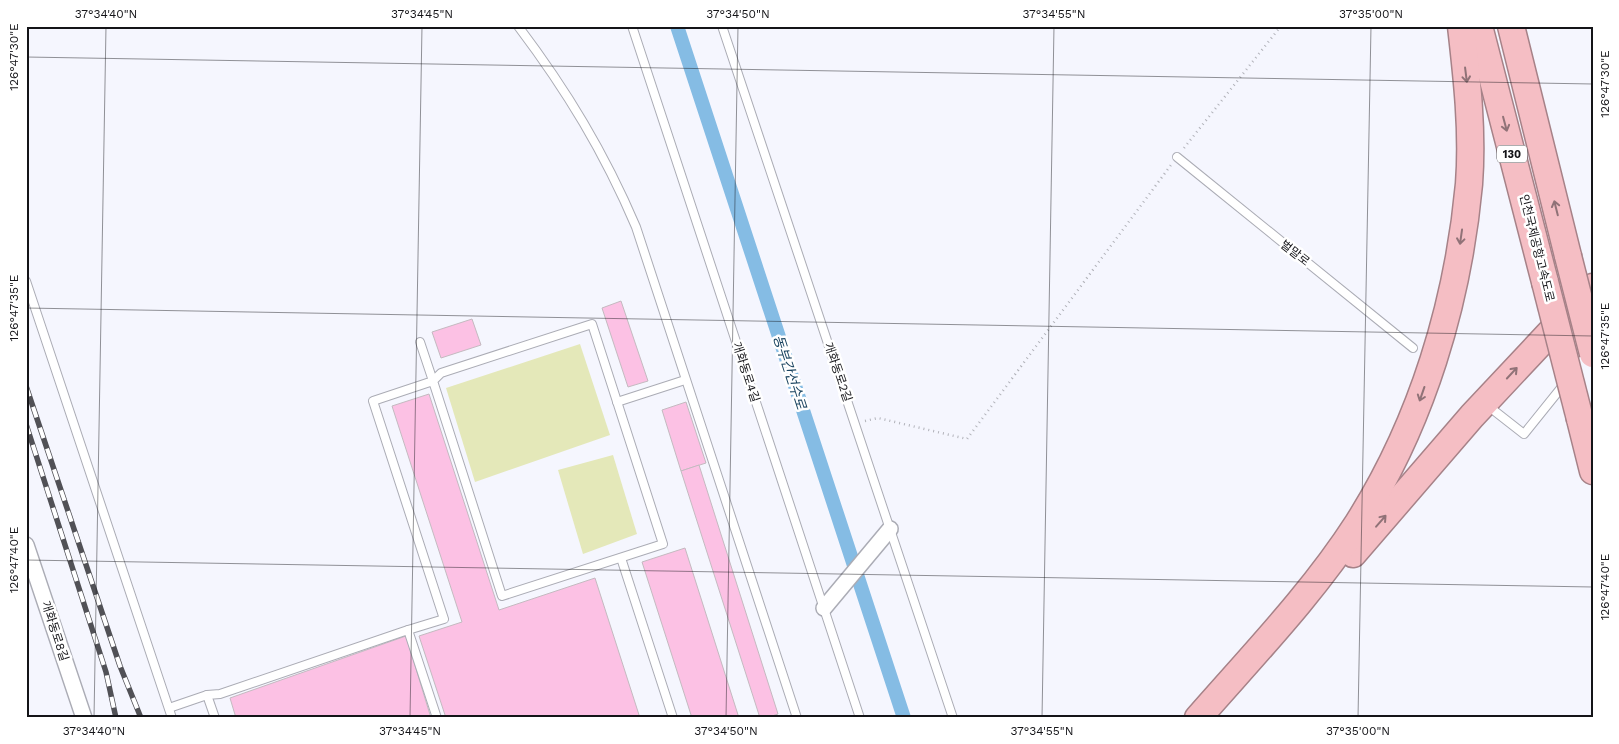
<svg xmlns="http://www.w3.org/2000/svg" width="1619" height="744" font-family="'Work Sans','Noto Sans KR',sans-serif">
<style>
.pitch{fill:#e4e8b9}
.lines{fill:none;stroke-linecap:round;stroke-linejoin:round}
.canal{stroke:#85bce4;stroke-width:14}
.building{fill:#fcc1e4;stroke:#c4bac0}
.service-casing{stroke:#abacb5;stroke-width:10}
.minor-casing{stroke:#abacb5;stroke-width:18}
.motorway-casing{stroke:#a68288;stroke-width:29}
.path{stroke:#b1b2b9;stroke-width:2.5;stroke-dasharray:1 4;stroke-linecap:butt}
.service{stroke:#fff;stroke-width:8}
.minor{stroke:#fff;stroke-width:15}
.motorway{stroke:#f5bec4;stroke-width:26}
.rail-casing{stroke:#515156;stroke-width:5.5}
.rail{stroke:#fff;stroke-width:4;stroke-dasharray:11;stroke-linecap:butt}
.motorway-bridge-casing{stroke:#a68288;stroke-width:29;stroke-linecap:butt}
.motorway-bridge{stroke:#f5bec4;stroke-width:26}
.oneway{stroke:#907277}
.ticks{fill:none;stroke:#141418;stroke-width:1;stroke-opacity:0.45}
.labels{text-anchor:middle;stroke-width:5;stroke-linejoin:round;paint-order:stroke}
.shield{fill:#fff;stroke:#5a5a5d;stroke-width:1}
.shield-label{font-size:11px;font-weight:bold;fill:#141418}
.street-label{font-size:12px;fill:#141418;stroke:#fff}
.water-label{font-size:14px;font-style:italic;fill:#1a4460;stroke:#fff}
.neatline{fill:none;stroke:#141418;stroke-width:2}
.ticks-label{font-size:12px;text-anchor:middle;fill:#141418}
</style>
<rect width="100%" height="100%" fill="#f5f6fe"/>
<g class="pitch">
<polygon points="580,344 610,435 475,482 446,388"/>
<polygon points="613,455 637,534 583,554 558,470"/>
</g>
<g class="lines">
<polyline class="canal" points="677,26 904,718"/>
</g>
<g class="building">
<polygon points="621,301 648,381 628,387 602,308"/>
<polygon points="472,319 481,345 441,358 432,332"/>
<polygon points="429,394 499,610 595,578 640,718 446,718 419,636 462,622 392,406"/>
<polygon points="686,402 706,463 681,471 662,410"/>
<polygon points="699,465 778,714 766,718 760,718 681,471"/>
<polygon points="685,548 739,718 692,718 642,562"/>
<polygon points="406,636 431,718 236,718 230,698"/>
</g>
<g class="lines">
<g class="service-casing">
<g id="service">
<path d="M518,26C567,91 604,152 636,227L797,718"/>
<polyline points="632,26 860,718"/>
<polyline points="722,26 953,718"/>
<polyline points="1177,157 1413,348"/>
<polyline points="26,281 172,718"/>
<polyline points="420,342 433,381 441,373 592,324 663,544 502,596 433,381 373,401 444,619 408,630 437,718"/>
<polyline points="617,402 685,380"/>
<polyline points="1492,409 1524,434 1565,383"/>
<polyline points="621,558 673,718"/>
<polyline points="207,695 215,718"/>
<polyline points="169,708 207,695 220,694 408,630"/>
</g>
</g>
<g class="minor-casing">
<g id="minor">
<polyline points="26,545 84,718"/>
<polyline points="824,608 890,529"/>
</g>
</g>
<g class="motorway-casing">
<g id="motorway">
<polyline points="1479,26 1545,282"/>
<polyline points="1511,26 1568,256"/>
<polyline points="1580,419 1593,471"/>
<polyline points="1353,554 1472,416 1593,287"/>
<path d="M1198,718C1253,655 1313,593 1358,523C1422,422 1458,303 1469,184C1473,132 1467,78 1461,26"/>
</g>
</g>
<g class="path">
<polyline points="1184,148 1281,26"/>
<polyline points="865,421 878,418 967,439 1171,165"/>
</g>
<use href="#service" class="service"/>
<use href="#minor" class="minor"/>
<use href="#motorway" class="motorway"/>
<g class="rail-casing">
<g id="rail">
<polyline points="26,386 120,666 141,718"/>
<polyline points="26,424 106,672 116,718"/>
</g>
</g>
<use href="#rail" class="rail"/>
<g class="motorway-bridge-casing">
<g id="motorway-bridge">
<polyline points="1568,256 1593,354"/>
<polyline points="1545,282 1580,419"/>
</g>
</g>
<use href="#motorway-bridge" class="motorway-bridge"/>
</g>
<defs><path id="oneway-shaft" d="M-6 0H5M1.5-3L5.5 0L1.5 3" fill="none" stroke-width="1.6" stroke-linecap="round" stroke-linejoin="round" transform="scale(1.25)"/></defs>
<g class="oneway">
<use href="#oneway-shaft" transform="translate(1466 75) rotate(83)"/>
<use href="#oneway-shaft" transform="translate(1505 124) rotate(75)"/>
<use href="#oneway-shaft" transform="translate(1556 208) rotate(-104)"/>
<use href="#oneway-shaft" transform="translate(1461 237) rotate(98)"/>
<use href="#oneway-shaft" transform="translate(1512 373) rotate(-47)"/>
<use href="#oneway-shaft" transform="translate(1422 394) rotate(109)"/>
<use href="#oneway-shaft" transform="translate(1381 521) rotate(-49)"/>
</g>
<path class="ticks" d="M26,57L1593,84M26,308L1593,336M26,560L1593,587M94,718L106,26M410,718L422,26M726,718L738,26M1042,718L1054,26M1358,718L1371,26"/>
<g class="labels">
<rect class="shield" x="1497" y="145.5" width="30" height="17" rx="4"/>
<g class="shield-label">
<text x="1512" y="158">130</text>
</g>
<g class="street-label">
<text transform="translate(1537 248) rotate(76)" y="4">인천국제공항고속도로</text>
<text transform="translate(1295 253) rotate(38)" y="4">벌말로</text>
<text transform="translate(746 372) rotate(72)" y="4">개화동로4길</text>
<text transform="translate(838 372) rotate(71)" y="4">개화동로2길</text>
<text transform="translate(55 631) rotate(72)" y="4">개화동로8길</text>
</g>
<g class="water-label">
<text transform="translate(790 372) rotate(72)" y="5">동부간선수로</text>
</g>
</g>
<rect width="1619" height="744" fill="none" stroke="#ffffff" stroke-width="55"/>
<rect x="28" y="28" width="1564" height="688" class="neatline"/>
<g class="ticks-label">
<text x="106" y="18">37°34'40"N</text>
<text x="422" y="18">37°34'45"N</text>
<text x="738" y="18">37°34'50"N</text>
<text x="1054" y="18">37°34'55"N</text>
<text x="1371" y="18">37°35'00"N</text>
<text transform="translate(14 57) rotate(-90)" y="4">126°47'30"E</text>
<text transform="translate(1605 84) rotate(-90)" y="4">126°47'30"E</text>
<text transform="translate(14 308) rotate(-90)" y="4">126°47'35"E</text>
<text transform="translate(1605 336) rotate(-90)" y="4">126°47'35"E</text>
<text transform="translate(14 560) rotate(-90)" y="4">126°47'40"E</text>
<text transform="translate(1605 587) rotate(-90)" y="4">126°47'40"E</text>
<text x="94" y="735">37°34'40"N</text>
<text x="410" y="735">37°34'45"N</text>
<text x="726" y="735">37°34'50"N</text>
<text x="1042" y="735">37°34'55"N</text>
<text x="1358" y="735">37°35'00"N</text>
</g>
</svg>
